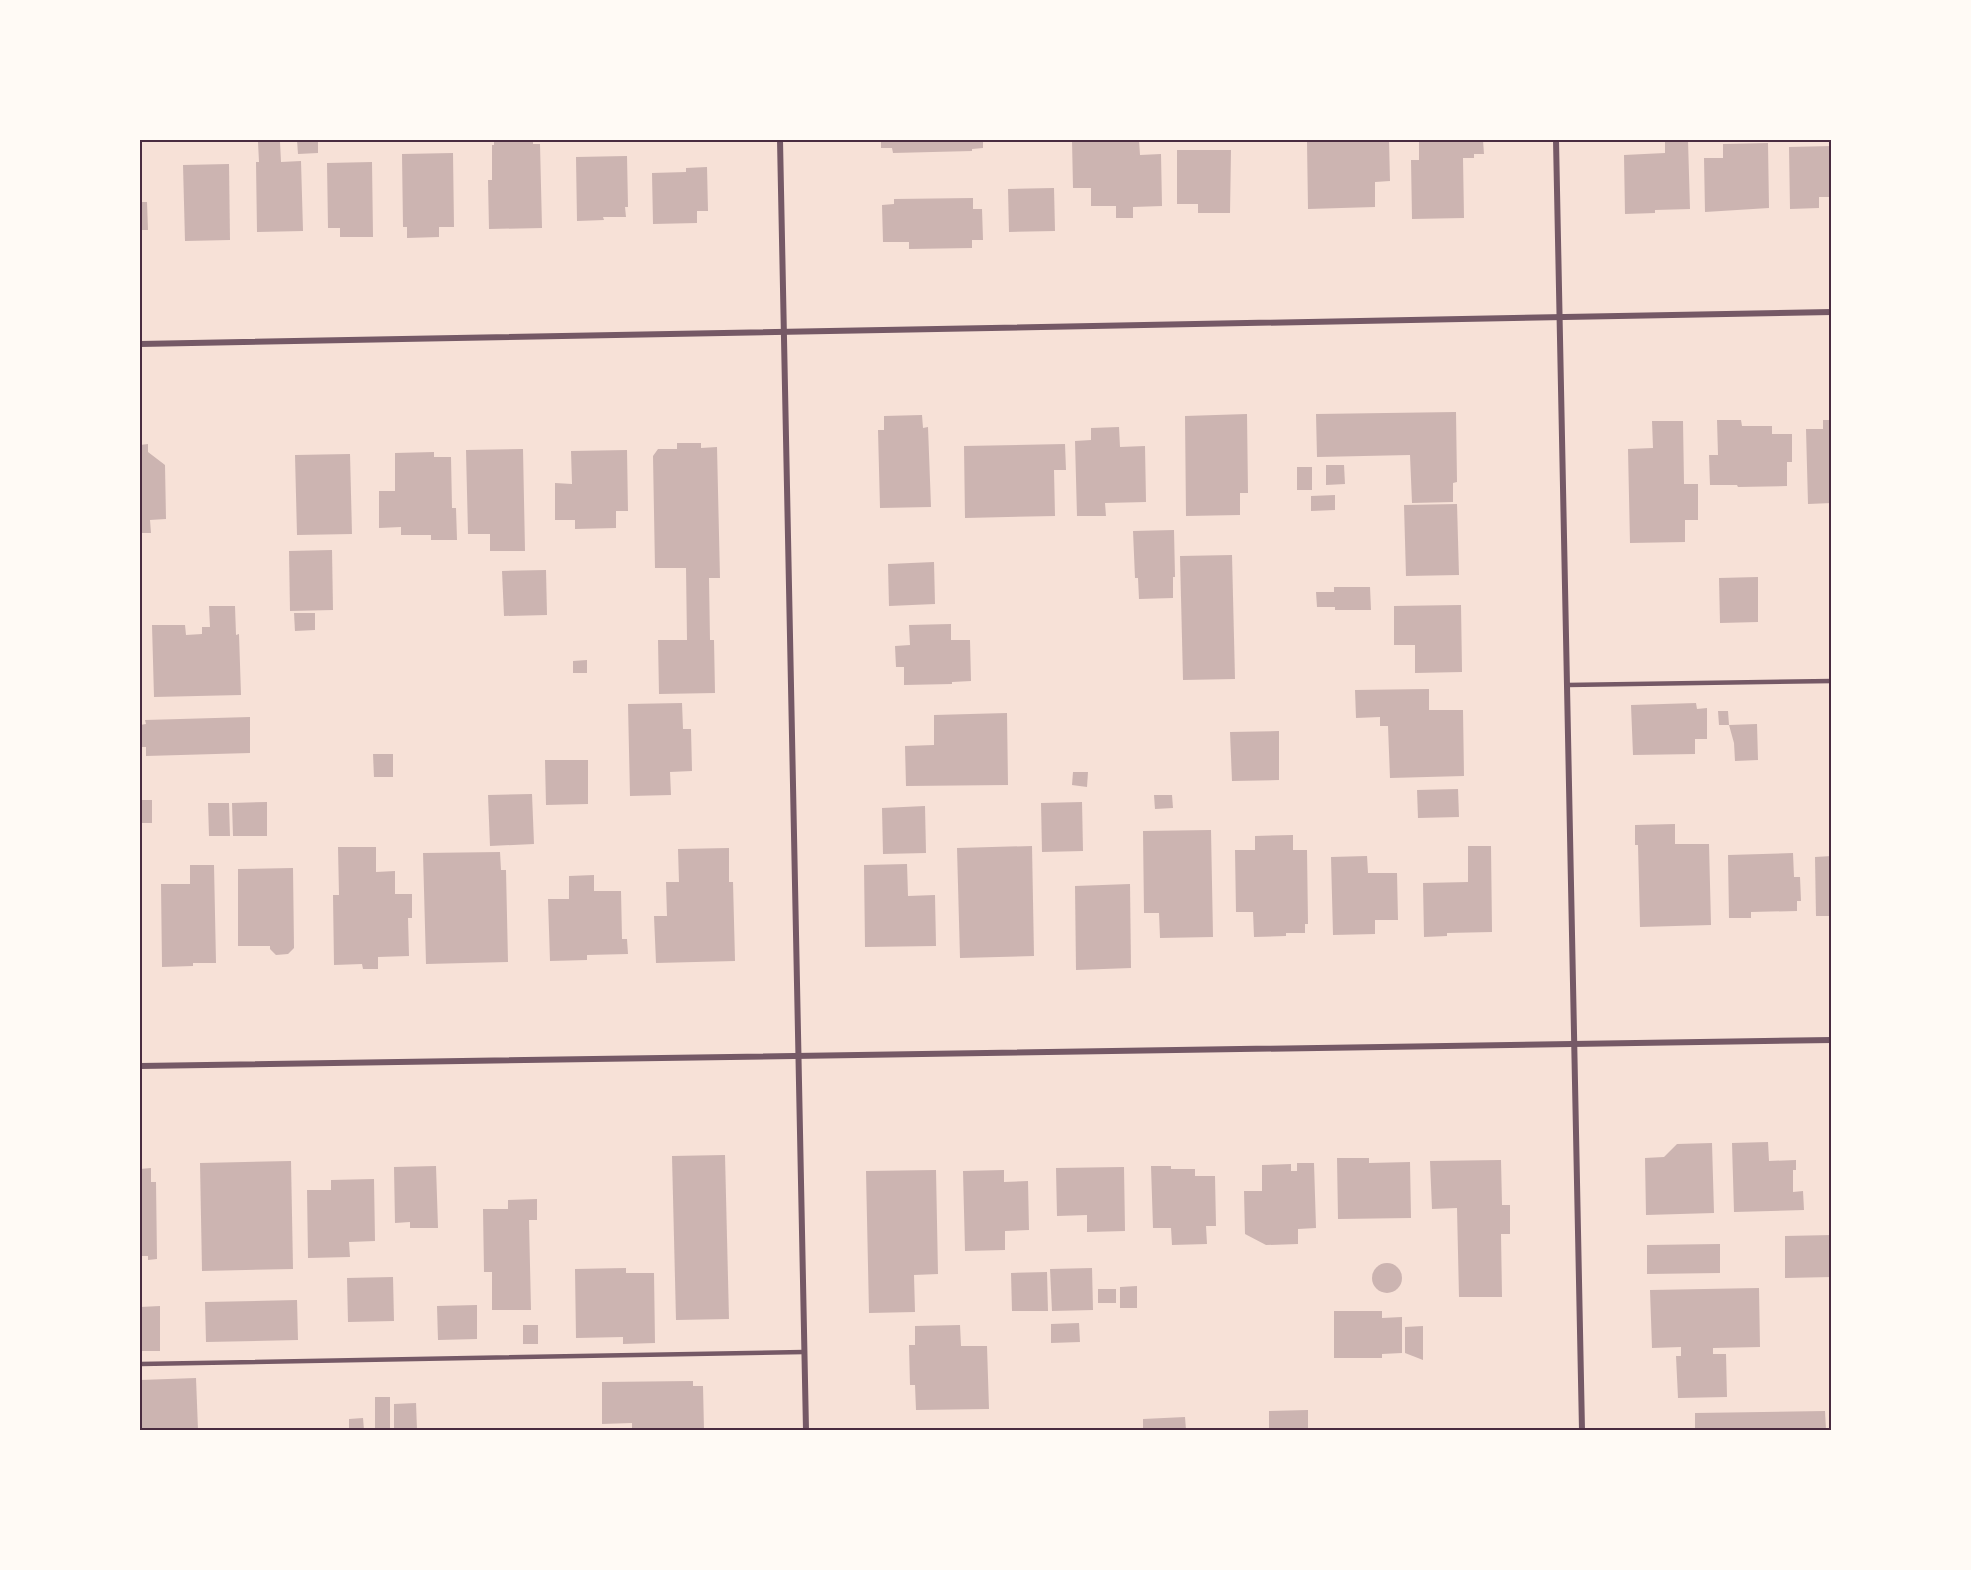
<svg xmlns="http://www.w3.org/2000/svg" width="1971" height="1570" font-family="'Source Serif 4',serif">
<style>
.building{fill:#ccb4b1}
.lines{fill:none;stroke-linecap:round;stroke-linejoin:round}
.service{stroke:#755966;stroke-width:4.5}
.minor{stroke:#755966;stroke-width:6}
.neatline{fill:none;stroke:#4a2c40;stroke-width:2}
</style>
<rect width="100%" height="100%" fill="#f7e1d7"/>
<g class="building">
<polygon points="297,140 318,140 318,153 298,154"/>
<polygon points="494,140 533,140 533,144 540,144 542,228 489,229 488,180 492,180 492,145 494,145"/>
<polygon points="881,140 983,140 983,148 972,149 972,151 893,153 892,148 881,148"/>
<polygon points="1072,140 1139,140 1140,155 1161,154 1162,206 1133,207 1133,218 1116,218 1116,206 1091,206 1091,188 1073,188"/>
<polygon points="1357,140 1389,140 1390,181 1375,182 1375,207 1308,209 1307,142"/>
<polygon points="1419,140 1483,140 1484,154 1474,154 1474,158 1463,158 1464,218 1412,219 1411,160 1419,160"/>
<polygon points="1665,140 1688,140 1690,209 1655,210 1655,213 1625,214 1624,155 1665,153"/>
<polygon points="258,142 280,142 281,162 301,161 303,231 257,232 256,162 259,162"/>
<polygon points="1768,143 1769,208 1705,212 1704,158 1723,158 1723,144"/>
<polygon points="1832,146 1832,197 1819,197 1819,208 1790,209 1789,147"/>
<polygon points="1177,150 1231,150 1230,213 1198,213 1198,204 1177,204"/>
<polygon points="453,153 454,227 439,227 439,237 407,238 407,227 403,227 402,154"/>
<polygon points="627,156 628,207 625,207 626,217 603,217 604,220 577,221 576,157"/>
<polygon points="372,162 373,237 340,237 340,228 328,228 327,163"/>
<polygon points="229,164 230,240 185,241 183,165"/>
<polygon points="707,167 708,211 697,211 697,223 653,224 652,173 686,172 686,168"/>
<polygon points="1054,188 1055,231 1009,232 1008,189"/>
<polygon points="973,198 973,209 982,209 983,240 972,240 972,248 909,249 909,242 883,242 882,205 894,204 894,199"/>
<polygon points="140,202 147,202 148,230 140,230"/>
<polygon points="1456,412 1457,482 1453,483 1453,502 1412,503 1410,455 1317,457 1316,414"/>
<polygon points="1247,414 1248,493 1240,493 1240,515 1186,516 1185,416"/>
<polygon points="922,415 923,428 928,427 931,507 880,508 878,430 884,430 884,416"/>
<polygon points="1717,420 1741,420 1742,426 1772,426 1772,434 1792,434 1792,462 1787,462 1787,486 1738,487 1737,485 1710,485 1709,455 1718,455"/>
<polygon points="1823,420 1832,420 1832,503 1808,504 1806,429 1823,429"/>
<polygon points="1652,421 1683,421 1684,484 1698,484 1698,520 1685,520 1685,542 1630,543 1628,449 1653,448"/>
<polygon points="1119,427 1120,447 1145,446 1146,502 1105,503 1106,516 1077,516 1075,441 1091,440 1091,428"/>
<polygon points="677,443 701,443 701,448 717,447 720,578 709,578 710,640 714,640 715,693 659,694 658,640 687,640 686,568 655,568 653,456 658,449 677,449"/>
<polygon points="148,444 148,452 165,465 166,519 150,520 151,533 140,533 140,445"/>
<polygon points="1065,444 1066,470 1054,470 1055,516 965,518 964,446"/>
<polygon points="523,449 525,551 490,551 490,534 468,534 466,450"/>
<polygon points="627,450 628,511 616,511 616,528 575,529 575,520 555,520 555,483 572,484 571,451"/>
<polygon points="434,452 434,457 451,457 452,508 456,508 457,540 431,540 431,535 401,535 401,527 379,528 379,491 395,491 395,453"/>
<polygon points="350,454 352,534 297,535 295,455"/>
<polygon points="1326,465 1344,465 1345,484 1326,485"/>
<rect x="1297" y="467" width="15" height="23"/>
<polygon points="1335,495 1335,510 1311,511 1311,496"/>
<polygon points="1457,504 1459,575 1406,576 1404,505"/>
<polygon points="1174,530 1175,577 1173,577 1173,598 1139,599 1138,578 1135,578 1133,531"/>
<polygon points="332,550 333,610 290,611 289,551"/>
<polygon points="1232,555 1235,679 1183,680 1180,556"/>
<polygon points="934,562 935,604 889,606 888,564"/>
<polygon points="546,570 547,615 504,616 502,571"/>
<polygon points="1758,577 1758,622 1720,623 1719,578"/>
<polygon points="1334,587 1370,587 1371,610 1335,610 1335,607 1317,607 1316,592 1334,592"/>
<polygon points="1461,605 1462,672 1415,673 1415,645 1394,645 1394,606"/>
<polygon points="209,606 235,606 236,635 239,634 241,695 154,697 152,625 185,625 186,635 202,634 202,627 210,627"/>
<polygon points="294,613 315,613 315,630 295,631"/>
<polygon points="951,624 951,640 970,640 971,681 952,682 952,684 904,685 904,667 896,667 895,646 910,645 909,625"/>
<polygon points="587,660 587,673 573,673 573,661"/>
<polygon points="1429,689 1429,710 1463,710 1464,776 1390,778 1388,726 1380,726 1380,717 1356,718 1355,690"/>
<polygon points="682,703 683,729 691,729 692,771 670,772 671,795 630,796 628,704"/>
<polygon points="1696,703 1697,709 1707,708 1707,739 1695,739 1695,754 1633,755 1631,705"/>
<polygon points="1718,711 1728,711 1729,725 1757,724 1758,760 1735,761 1734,743 1729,725 1719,725"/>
<polygon points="1007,713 1008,785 906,786 905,746 934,745 934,715"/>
<polygon points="250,717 250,753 146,756 146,747 140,747 140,725 146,724 145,720"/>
<polygon points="1279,731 1279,780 1232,781 1230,732"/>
<polygon points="373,754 393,754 393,777 374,777"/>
<polygon points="545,760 588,760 588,804 546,805"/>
<polygon points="1073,772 1088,772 1087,787 1072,785"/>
<polygon points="1458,789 1459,817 1418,818 1417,790"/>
<polygon points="532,794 534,844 490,846 488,795"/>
<polygon points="1154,795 1172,795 1173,808 1155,809"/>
<rect x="140" y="800" width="12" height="23"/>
<polygon points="267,802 267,836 233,836 232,803"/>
<polygon points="1082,802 1083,851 1042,852 1041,803"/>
<polygon points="208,803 229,803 230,836 209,836"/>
<polygon points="925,806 926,853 883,854 882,808"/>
<polygon points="1675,824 1675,844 1709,844 1711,925 1640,927 1638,845 1635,845 1635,825"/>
<polygon points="1211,830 1213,937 1160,938 1159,913 1144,913 1143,831"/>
<polygon points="1293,835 1293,850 1307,850 1308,924 1305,924 1305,933 1286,933 1286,936 1254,937 1253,912 1236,912 1235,850 1255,850 1255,836"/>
<polygon points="1032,846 1034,956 960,958 957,848"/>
<polygon points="1468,846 1491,846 1492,932 1447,933 1447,936 1424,937 1423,883 1468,882"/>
<polygon points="338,847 376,847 376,872 395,871 395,894 412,894 412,918 408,918 409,956 378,957 378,969 363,969 362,964 334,965 333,895 339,895"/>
<polygon points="729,848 729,882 733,882 735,961 656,963 654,916 667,916 666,882 679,882 678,849"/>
<polygon points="500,852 501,870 506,870 508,962 426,964 423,853"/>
<polygon points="1793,853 1794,877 1800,877 1801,901 1797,901 1797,911 1751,912 1751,918 1729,918 1728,855"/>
<polygon points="1367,856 1368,873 1397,873 1398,920 1375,920 1375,934 1333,935 1331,857"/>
<polygon points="1832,856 1832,916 1816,916 1815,857"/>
<polygon points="907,864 908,896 935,895 936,946 865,947 864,865"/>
<polygon points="190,865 214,865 216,963 193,963 193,966 162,967 161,884 190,884"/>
<polygon points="293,868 294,948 288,954 276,955 270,949 270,946 238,946 238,869"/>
<polygon points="594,875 594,891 621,891 622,939 627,939 628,954 587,955 587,960 550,961 548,899 569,899 569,876"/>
<polygon points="1130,884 1131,968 1076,970 1075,886"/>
<polygon points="1768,1142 1769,1161 1796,1160 1796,1170 1793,1170 1793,1192 1803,1191 1804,1210 1734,1212 1732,1143"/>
<polygon points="1712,1143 1714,1213 1646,1215 1645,1158 1664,1157 1677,1144"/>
<polygon points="725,1155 729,1319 676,1320 672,1156"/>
<polygon points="1337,1158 1369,1158 1369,1163 1410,1162 1411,1218 1338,1219"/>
<polygon points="1501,1160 1502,1205 1510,1205 1510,1234 1501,1234 1502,1297 1459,1297 1457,1208 1432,1209 1430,1161"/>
<polygon points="291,1161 293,1269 202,1271 200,1163"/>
<polygon points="1297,1163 1314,1163 1316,1228 1298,1229 1298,1244 1266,1245 1245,1234 1244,1191 1262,1191 1262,1165 1291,1164 1291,1171 1297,1171"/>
<polygon points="436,1166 438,1228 410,1228 410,1222 395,1223 394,1167"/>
<polygon points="1151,1166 1171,1166 1171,1169 1195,1169 1195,1176 1215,1176 1216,1226 1206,1226 1207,1244 1172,1245 1171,1228 1153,1228"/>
<polygon points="1124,1167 1125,1231 1087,1232 1087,1215 1057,1216 1056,1168"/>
<polygon points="151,1168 151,1182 156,1182 157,1259 148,1260 148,1256 140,1256 140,1169"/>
<polygon points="936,1170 938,1274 914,1275 915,1312 869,1313 866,1171"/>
<polygon points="1004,1170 1004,1182 1028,1181 1029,1230 1005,1231 1005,1250 965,1251 963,1171"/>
<polygon points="374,1179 375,1241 349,1242 350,1257 308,1258 307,1190 331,1190 331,1180"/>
<polygon points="537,1199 537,1220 529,1220 531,1310 492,1310 492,1272 484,1272 483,1209 508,1209 508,1200"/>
<polygon points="1832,1235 1832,1277 1785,1278 1785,1236"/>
<polygon points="1720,1244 1720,1273 1647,1274 1647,1245"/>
<circle cx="1387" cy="1278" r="15"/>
<polygon points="626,1268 626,1273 654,1273 655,1343 623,1344 623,1337 576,1338 575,1269"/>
<polygon points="1092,1268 1093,1310 1052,1311 1050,1269"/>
<polygon points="1047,1272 1048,1311 1012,1311 1011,1273"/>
<polygon points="393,1277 394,1321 348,1322 347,1278"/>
<polygon points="1137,1286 1137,1308 1120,1308 1120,1287"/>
<polygon points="1759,1288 1760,1347 1713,1348 1713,1354 1726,1354 1727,1397 1678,1398 1676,1356 1681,1356 1681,1347 1652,1348 1650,1290"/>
<rect x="1098" y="1289" width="18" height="14"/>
<polygon points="297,1300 298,1340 206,1342 205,1302"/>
<polygon points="477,1305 477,1339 438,1340 437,1306"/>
<polygon points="160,1306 160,1351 140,1351 140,1307"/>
<polygon points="1334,1311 1382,1311 1382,1318 1402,1317 1402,1353 1382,1354 1382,1358 1334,1358"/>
<polygon points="1079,1323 1080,1342 1051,1343 1051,1324"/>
<rect x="523" y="1325" width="15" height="19"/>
<polygon points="960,1325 961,1346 987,1346 989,1409 916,1410 915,1385 910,1385 909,1345 915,1345 915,1326"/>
<polygon points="1423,1326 1423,1360 1405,1353 1405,1327"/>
<polygon points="196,1378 198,1430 140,1430 140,1380"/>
<polygon points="693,1381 693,1386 703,1386 704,1430 632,1430 632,1423 602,1424 602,1382"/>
<rect x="375" y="1397" width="15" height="33"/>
<polygon points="416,1403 417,1430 394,1430 394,1404"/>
<polygon points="1308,1410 1308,1430 1269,1430 1269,1411"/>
<polygon points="1825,1411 1826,1430 1695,1430 1695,1413"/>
<polygon points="1185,1417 1186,1430 1143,1430 1143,1419"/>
<polygon points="363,1418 364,1430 349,1430 349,1419"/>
</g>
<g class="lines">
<g class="service">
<polyline points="1567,685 1832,681"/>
<polyline points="140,1364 804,1352"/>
</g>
<g class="minor">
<polyline points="780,140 806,1430"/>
<polyline points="1556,140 1582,1430"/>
<polyline points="140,344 1832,312"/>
<polyline points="140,1066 1832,1040"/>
</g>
</g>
<rect width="1971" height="1570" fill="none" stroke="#fffaf5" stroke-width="282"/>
<rect x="141" y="141" width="1689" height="1288" class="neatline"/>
</svg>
